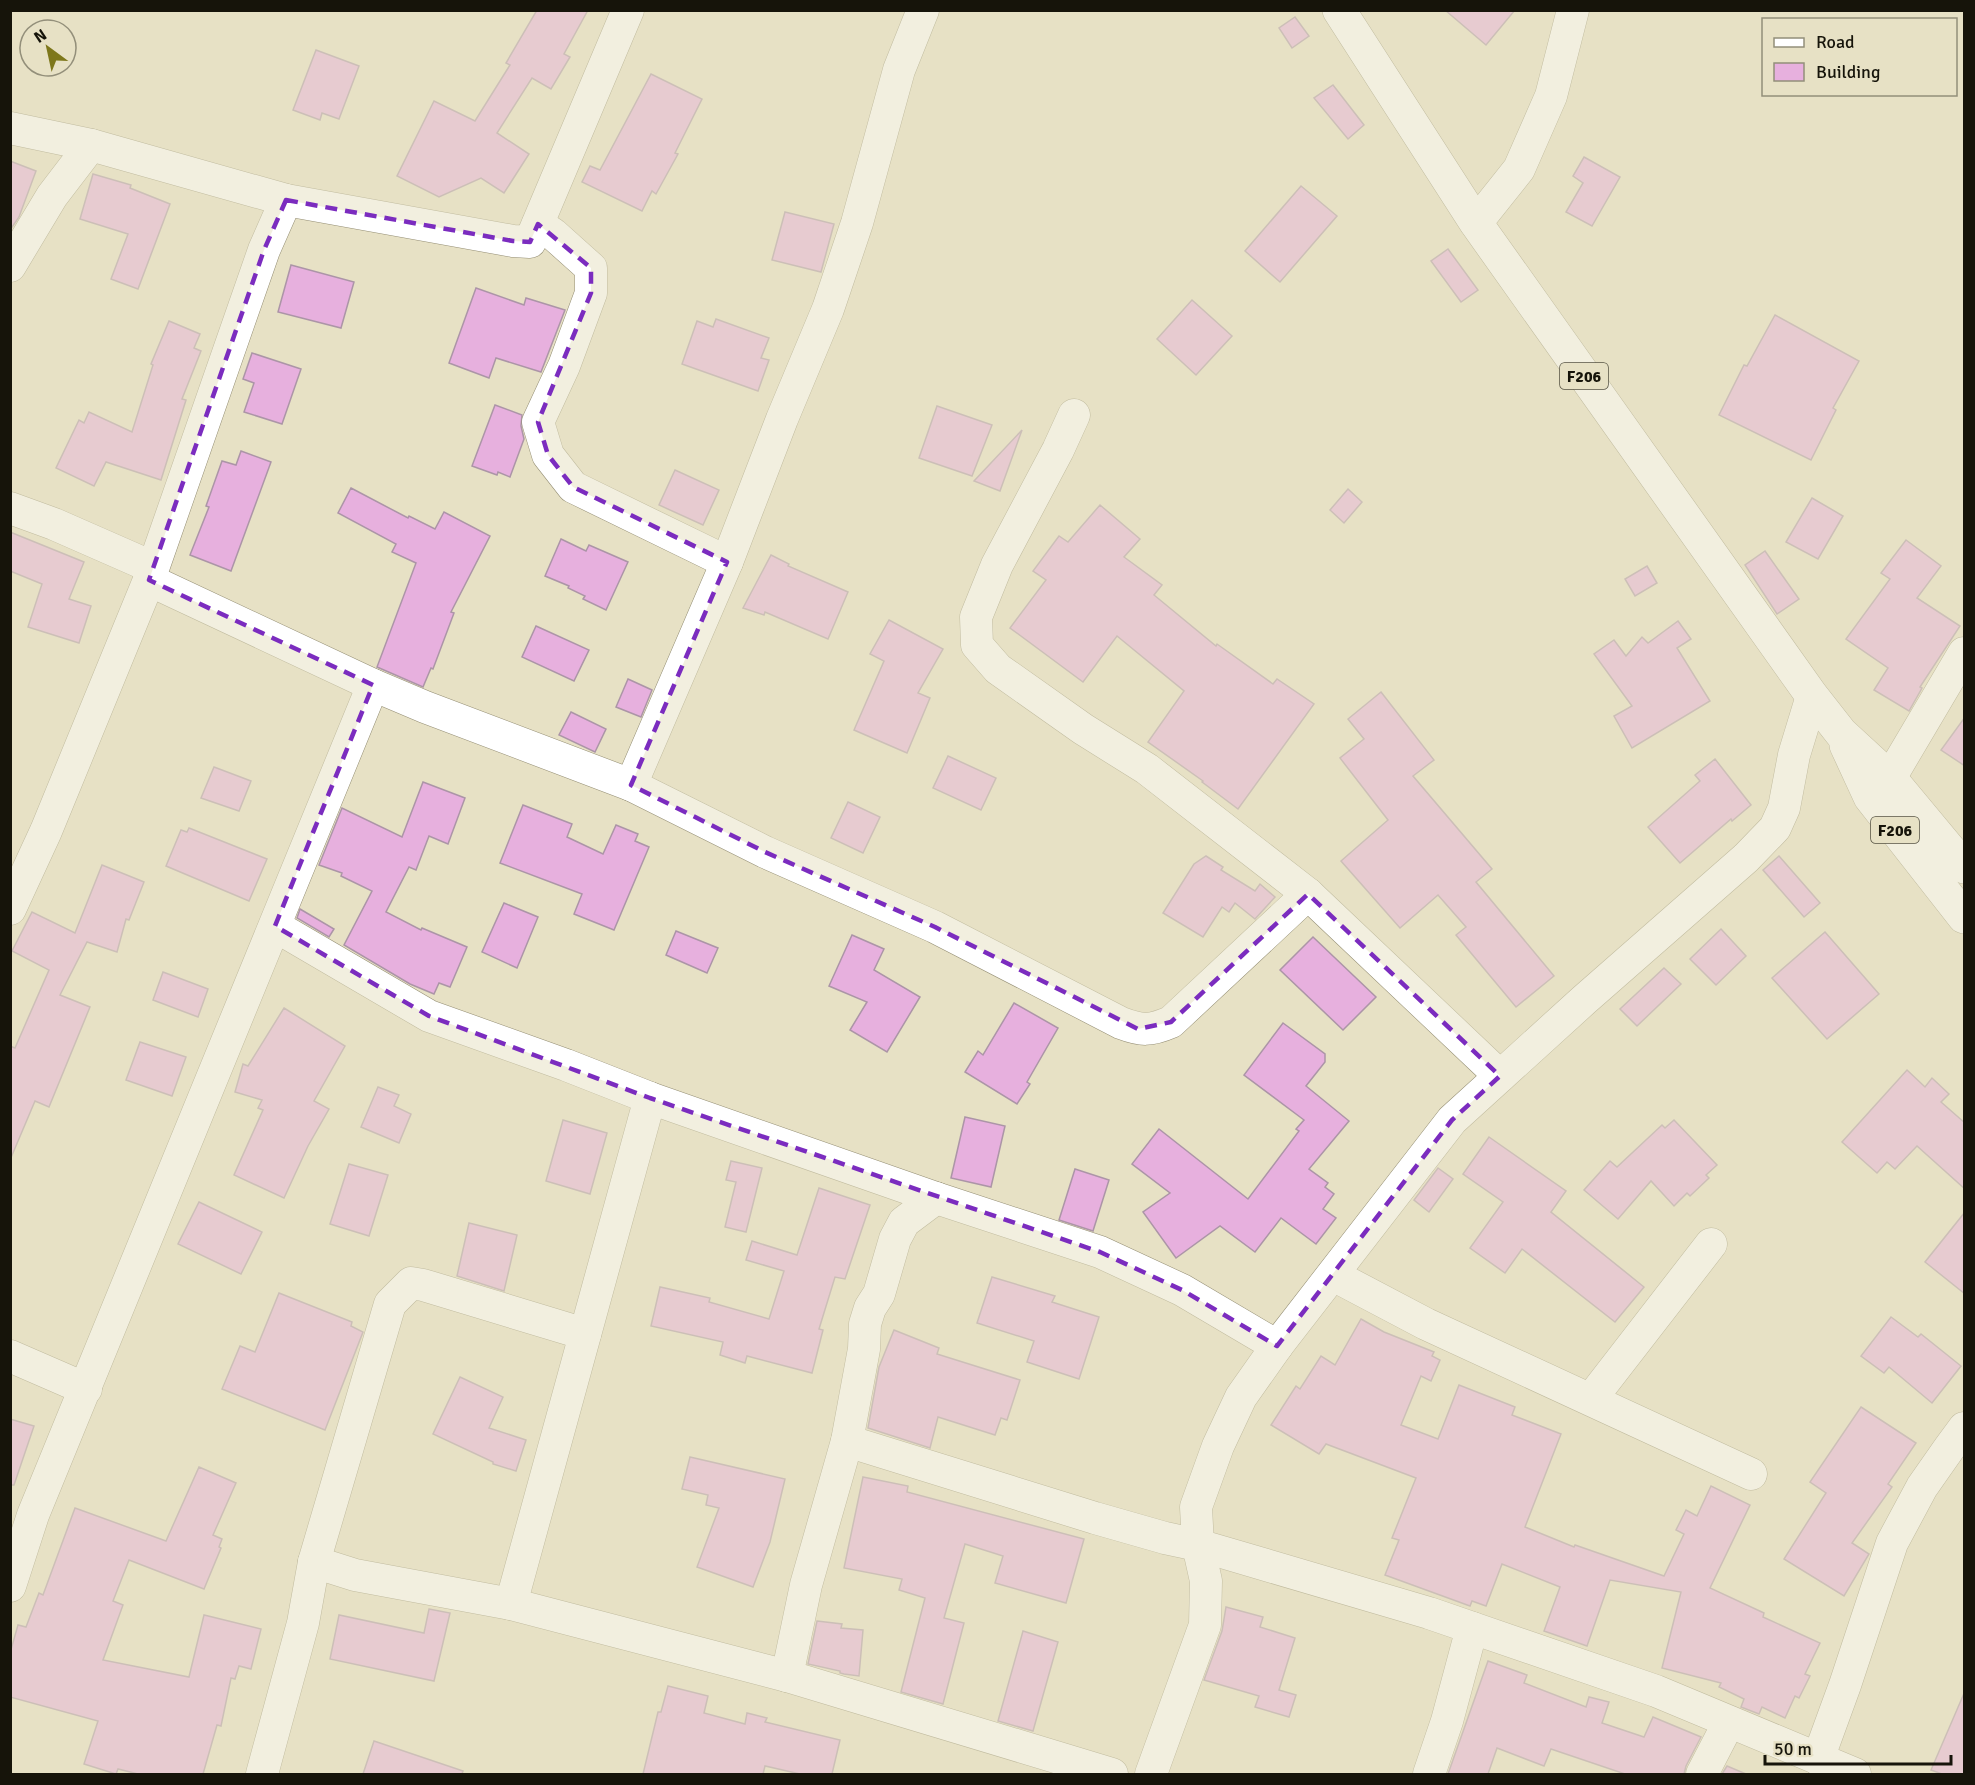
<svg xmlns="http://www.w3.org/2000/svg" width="1975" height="1785" font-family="Signika,sans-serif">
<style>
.building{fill:#e7b0de;stroke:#ac95a7;stroke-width:1.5}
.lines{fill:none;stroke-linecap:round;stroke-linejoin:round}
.minor-casing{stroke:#948e74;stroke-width:33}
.major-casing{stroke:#948e74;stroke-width:34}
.minor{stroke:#fff;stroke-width:32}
.major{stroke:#fff;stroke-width:33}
.marked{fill:none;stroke:#7b2cbf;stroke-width:4.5;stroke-dasharray:12 8;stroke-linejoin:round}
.labels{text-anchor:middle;stroke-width:5;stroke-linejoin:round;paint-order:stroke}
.shield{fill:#e7e1c5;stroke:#555242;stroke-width:1.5}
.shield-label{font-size:16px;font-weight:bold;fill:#16140a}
</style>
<rect width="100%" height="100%" fill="#e7e1c5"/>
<g class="building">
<polygon points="537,10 588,10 564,54 570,57 551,89 532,78 497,133 529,154 504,193 481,178 439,197 397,176 434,101 475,121 510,65 506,63"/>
<polygon points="1445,10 1515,10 1486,45"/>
<polygon points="1295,17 1309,36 1292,48 1279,28"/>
<polygon points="316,50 359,66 339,119 322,113 320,120 293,110"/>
<polygon points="651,74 702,99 675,153 678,154 656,194 652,191 642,211 582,182 590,166 600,170"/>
<polygon points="1333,85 1364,125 1348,139 1314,98"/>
<polygon points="1584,157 1620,177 1592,226 1566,212 1583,183 1573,176"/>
<polygon points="10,161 36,171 19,217 10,230"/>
<polygon points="93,174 131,185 130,188 170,204 138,289 111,279 128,234 80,219"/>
<polygon points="1301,186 1337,216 1280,282 1245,251"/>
<polygon points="785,212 834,224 821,272 772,260"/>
<polygon points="1448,249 1478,290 1461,302 1431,261"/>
<polygon points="291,265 354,282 341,328 278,312"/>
<polygon points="476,288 524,305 526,298 565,310 541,372 496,358 489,378 449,363"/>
<polygon points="1192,300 1232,336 1196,375 1157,339"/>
<polygon points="1775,315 1859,361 1833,408 1836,410 1811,460 1719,415 1744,365 1747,366"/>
<polygon points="716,319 769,338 761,358 769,360 758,391 682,364 697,321 713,327"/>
<polygon points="169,321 200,334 194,348 201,351 182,399 186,400 161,480 106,462 94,486 56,468 79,420 84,423 89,412 132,432 153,365 151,364"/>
<polygon points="252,353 301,369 282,424 244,412 254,383 243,379"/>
<polygon points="495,405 522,415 521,426 524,439 510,477 498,472 497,475 472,466"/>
<polygon points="937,406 992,425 972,476 919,458"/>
<polygon points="1022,430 1000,491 974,481"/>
<polygon points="241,451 271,462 231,571 190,555 209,507 206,506 222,461 236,465"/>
<polygon points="675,470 719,490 703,525 659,505"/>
<polygon points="351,488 408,518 409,516 435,529 444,512 490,536 451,612 454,613 433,669 431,668 423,687 377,667 416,563 392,552 396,544 338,513"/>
<polygon points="1348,489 1362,502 1344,523 1330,510"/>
<polygon points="1812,498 1843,516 1818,559 1786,542"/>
<polygon points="1100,505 1140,539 1124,557 1162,585 1154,595 1216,646 1217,644 1273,684 1277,679 1314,704 1238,809 1202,782 1203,781 1148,742 1184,691 1117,636 1083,682 1010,628 1046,580 1033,571 1059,536 1068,542"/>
<polygon points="10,532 84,562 69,599 91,606 79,643 28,627 42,584 10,571"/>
<polygon points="561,539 586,551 589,545 628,562 606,610 583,599 585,596 568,588 569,586 545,576"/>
<polygon points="1906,540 1941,566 1917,598 1960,626 1920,687 1922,688 1909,711 1874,690 1888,668 1846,639 1890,579 1881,573"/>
<polygon points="1765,551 1799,599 1777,614 1745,565"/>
<polygon points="771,555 789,564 788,566 848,592 828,639 765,612 764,615 743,608"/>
<polygon points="1647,566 1657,583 1635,596 1625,579"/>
<polygon points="889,620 943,649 918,693 930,698 907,753 854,730 884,661 870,654"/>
<polygon points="1678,621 1691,639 1677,648 1710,701 1632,748 1614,716 1632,706 1594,654 1614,640 1626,656 1642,637 1648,643"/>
<polygon points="536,626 589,650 574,681 522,657"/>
<polygon points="628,679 652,690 641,717 616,707"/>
<polygon points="1381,692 1434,760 1413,776 1492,869 1476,882 1554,976 1516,1007 1456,935 1466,927 1438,895 1400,928 1341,861 1388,820 1340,758 1364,739 1348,719"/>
<polygon points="571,712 606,729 595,752 559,735"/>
<polygon points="1965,717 1965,766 1941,750"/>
<polygon points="948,756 996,778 981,810 933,788"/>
<polygon points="1715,759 1751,805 1732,821 1731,819 1680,863 1648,827 1700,781 1695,775"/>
<polygon points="214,767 251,781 239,811 201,798"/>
<polygon points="423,782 465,798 448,844 429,836 416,870 409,867 386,912 421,930 422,928 467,947 450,987 439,983 434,994 410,984 344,945 372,891 341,876 342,873 319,865 342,808 402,837"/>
<polygon points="848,802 880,817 863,853 831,838"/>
<polygon points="523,805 572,824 567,837 603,854 616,825 638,834 635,841 649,847 614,930 574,914 582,894 500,863"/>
<polygon points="189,828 267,859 249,901 166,866 181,830 187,832"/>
<polygon points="1206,856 1223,867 1221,870 1255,891 1260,884 1275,897 1255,919 1235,903 1229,912 1222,907 1203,937 1163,913 1194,864"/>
<polygon points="1779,856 1820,903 1804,917 1763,870"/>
<polygon points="102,865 144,882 129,920 126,919 117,952 87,942 60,995 90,1007 49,1107 35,1101 10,1160 10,1046 15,1048 49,970 12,951 32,912 75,933"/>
<polygon points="504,903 538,917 517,968 482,952"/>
<polygon points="300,909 334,929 329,937 297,918"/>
<polygon points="1721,929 1746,956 1716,985 1690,959"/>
<polygon points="676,931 718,948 707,973 666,955"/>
<polygon points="1825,932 1879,994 1827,1039 1772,978"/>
<polygon points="852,935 884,949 874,970 920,997 887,1052 850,1030 867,1002 829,986"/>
<polygon points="1313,937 1376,997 1343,1030 1280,970"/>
<polygon points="1664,968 1681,984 1637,1026 1620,1009"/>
<polygon points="163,972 208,989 198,1017 153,1000"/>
<polygon points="1014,1003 1058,1028 1027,1082 1030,1084 1017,1104 965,1072 978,1051 983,1055"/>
<polygon points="284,1008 345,1046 314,1101 329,1109 308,1146 284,1198 234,1175 263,1110 258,1108 262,1100 235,1092 243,1064 248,1066"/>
<polygon points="1283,1023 1325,1054 1325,1062 1306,1086 1349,1121 1309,1169 1328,1183 1325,1187 1334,1194 1323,1209 1336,1218 1316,1244 1281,1218 1255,1252 1220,1226 1176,1258 1143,1212 1170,1193 1132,1164 1159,1129 1248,1199 1299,1131 1296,1129 1304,1120 1244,1075"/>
<polygon points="140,1042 186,1057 172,1096 126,1080"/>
<polygon points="1907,1070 1925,1087 1932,1078 1949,1094 1941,1102 1965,1123 1965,1189 1917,1146 1895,1169 1887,1162 1877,1173 1842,1142"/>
<polygon points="378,1087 399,1095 394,1106 411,1114 399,1143 361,1127"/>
<polygon points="965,1117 1005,1126 991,1187 951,1178"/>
<polygon points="563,1120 607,1133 590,1194 546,1181"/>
<polygon points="1674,1120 1717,1165 1706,1175 1709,1178 1690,1196 1687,1193 1674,1206 1651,1181 1618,1219 1584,1190 1610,1161 1617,1167 1662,1125 1665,1128"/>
<polygon points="1489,1137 1566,1191 1551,1212 1644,1287 1615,1322 1522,1249 1505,1273 1470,1248 1503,1202 1463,1174"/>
<polygon points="731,1161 762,1168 746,1232 725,1227 736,1182 726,1180"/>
<polygon points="349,1164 388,1175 369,1236 330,1224"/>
<polygon points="1438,1168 1453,1179 1429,1212 1414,1200"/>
<polygon points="1075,1169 1109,1180 1093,1231 1059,1220"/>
<polygon points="819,1188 870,1205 845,1279 835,1277 819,1329 823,1330 812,1373 747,1356 745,1363 720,1355 723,1342 651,1326 660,1287 710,1298 709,1302 769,1319 784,1271 746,1260 752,1241 797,1255"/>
<polygon points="199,1202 262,1232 241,1274 178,1244"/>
<polygon points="1965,1212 1965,1294 1925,1262"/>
<polygon points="469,1223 517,1235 504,1291 457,1276"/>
<polygon points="992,1277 1055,1296 1052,1302 1099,1317 1079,1379 1027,1362 1034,1341 977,1323"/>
<polygon points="279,1293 352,1322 351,1326 363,1332 325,1430 222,1389 240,1346 255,1352"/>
<polygon points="1891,1317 1918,1337 1921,1334 1961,1366 1932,1403 1889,1367 1884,1373 1861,1356"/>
<polygon points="1361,1319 1384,1332 1434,1352 1432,1356 1440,1360 1431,1381 1421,1376 1401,1425 1438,1439 1459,1385 1515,1407 1512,1415 1561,1434 1525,1527 1574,1547 1575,1545 1664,1576 1684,1534 1676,1530 1686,1510 1697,1516 1711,1486 1750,1505 1710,1588 1764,1613 1763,1617 1820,1643 1805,1674 1810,1676 1799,1698 1795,1696 1785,1718 1762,1707 1759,1714 1741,1707 1744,1699 1719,1687 1721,1683 1662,1668 1681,1592 1610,1580 1587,1646 1544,1631 1560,1587 1502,1564 1486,1606 1472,1601 1470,1606 1385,1575 1399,1540 1392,1538 1416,1478 1326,1444 1319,1454 1271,1425 1296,1386 1300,1389 1321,1356 1335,1365"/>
<polygon points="894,1330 939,1348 937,1354 1020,1380 1007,1420 1001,1418 995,1435 938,1417 930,1448 868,1428 879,1367"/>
<polygon points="460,1377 503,1397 489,1428 526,1440 516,1471 493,1464 493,1462 433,1434"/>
<polygon points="1861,1407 1916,1443 1888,1484 1892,1487 1852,1543 1869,1554 1844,1596 1784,1559 1826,1493 1810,1482"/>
<polygon points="10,1419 34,1426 14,1485 10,1485"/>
<polygon points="690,1457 785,1479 770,1542 753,1587 697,1567 719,1508 706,1505 708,1495 682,1489"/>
<polygon points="199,1467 236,1483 213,1535 222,1539 219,1547 221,1548 204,1589 129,1560 113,1601 123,1605 103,1660 189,1677 204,1615 261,1629 251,1669 239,1666 235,1679 231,1678 221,1726 217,1725 203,1774 138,1774 118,1769 116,1774 84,1764 98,1721 10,1697 10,1653 18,1625 26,1627 39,1593 43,1595 75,1508 166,1541"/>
<polygon points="863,1477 908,1486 907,1492 1084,1539 1066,1603 995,1583 1003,1556 965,1544 944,1618 964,1623 943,1704 901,1692 925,1598 899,1590 902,1579 844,1568"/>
<polygon points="1226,1607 1263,1617 1260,1627 1295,1638 1279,1690 1296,1695 1289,1717 1255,1707 1259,1696 1204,1680 1222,1631"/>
<polygon points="429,1609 450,1613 434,1681 330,1659 339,1615 424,1633"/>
<polygon points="817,1621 842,1624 841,1628 863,1630 859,1676 844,1674 840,1673 840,1671 808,1664"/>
<polygon points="1023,1631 1058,1642 1033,1731 998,1721"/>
<polygon points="1488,1661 1527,1675 1524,1683 1586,1707 1589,1697 1609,1702 1602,1723 1644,1737 1653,1717 1701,1737 1686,1766 1684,1774 1625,1774 1551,1749 1544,1766 1497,1748 1488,1774 1448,1774"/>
<polygon points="668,1686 708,1696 704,1713 745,1724 747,1713 767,1718 765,1722 840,1740 832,1774 800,1774 765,1766 763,1774 643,1774 658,1712 661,1712"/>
<polygon points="1965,1691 1965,1774 1942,1774 1931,1770"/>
<polygon points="374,1741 463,1771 462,1774 363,1774"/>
<polygon points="1727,1766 1746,1774 1722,1774"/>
</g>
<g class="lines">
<g class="minor-casing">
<g id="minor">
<polyline points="10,128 91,145 286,200 513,241 530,242 628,10"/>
<polyline points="1476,223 1519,169 1551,96 1573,10"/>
<polyline points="538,224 553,234 591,268 591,293 564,366 538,422 548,455 573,487 727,562"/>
<polyline points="10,266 52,196 91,145"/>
<polyline points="1074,415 1058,450 997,565 976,617 977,645 998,669 1083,729 1147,769 1308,894 1500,1076"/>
<polyline points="10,508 54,524 152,567"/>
<path d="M149,580L373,685L425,707L631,785L765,852L935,927L1121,1023C1142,1031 1150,1031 1171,1022L1308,894"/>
<polyline points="1890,778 1964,653"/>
<polyline points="631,785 727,562 782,419 828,309 857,223 899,70 923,10"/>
<polyline points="10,909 46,831 149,580 264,250 286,200"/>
<polyline points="275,926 429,1016 566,1065 650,1098 936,1198 1100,1252 1182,1290 1277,1346"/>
<polyline points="1333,1275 1426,1324 1751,1474"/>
<polyline points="10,1356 86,1389"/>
<polyline points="1591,1399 1711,1244"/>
<polyline points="847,1441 1095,1518 1165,1538 1198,1545 1429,1613 1656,1691 1855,1774"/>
<polyline points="314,1562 390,1304 411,1283 423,1285 585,1334"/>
<polyline points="10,1586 33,1515 373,685"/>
<polyline points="511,1604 650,1098"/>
<polyline points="787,1676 806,1585 847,1441 864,1349 865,1324 870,1308 879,1294 895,1239 904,1222 936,1198"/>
<polyline points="1818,1759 1845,1685 1892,1543 1922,1487 1950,1447 1964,1428"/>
<polyline points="262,1774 303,1623 314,1562 355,1575 511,1604 787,1676 1112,1774"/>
<polyline points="1151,1774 1205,1625 1206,1581 1198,1545 1196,1507 1218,1446 1241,1397 1277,1346 1452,1120 1584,1000 1746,858 1775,828 1784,808 1794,755 1812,696"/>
<polyline points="1429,1774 1447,1721 1472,1628"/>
<polyline points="1702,1774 1729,1722"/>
</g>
</g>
<g class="major-casing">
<g id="major">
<polyline points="1339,10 1476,223 1812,696 1841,733 1890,778 1964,867"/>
<polyline points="1846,745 1870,797 1964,917"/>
</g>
</g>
<use href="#minor" class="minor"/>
<use href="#major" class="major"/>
</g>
<path d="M0 0H1975V1785H0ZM286,200L513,241L530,242L538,224L591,268V293L538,422L548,455L573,487L727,562L631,785L765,852L935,927L1138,1029L1171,1022L1308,894L1500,1076L1452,1120L1277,1346L1182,1290L1100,1252L650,1098L429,1016L275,926L373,685L149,580L264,250Z" fill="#e7e1c5" fill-opacity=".55" fill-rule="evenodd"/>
<path class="marked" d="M286,200L513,241L530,242L538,224L591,268V293L538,422L548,455L573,487L727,562L631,785L765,852L935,927L1138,1029L1171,1022L1308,894L1500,1076L1452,1120L1277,1346L1182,1290L1100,1252L650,1098L429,1016L275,926L373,685L149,580L264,250Z"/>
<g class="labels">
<g class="shield">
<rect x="1560" y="363" width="48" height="26" rx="4.5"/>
<rect x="1871" y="817" width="48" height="26" rx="4.5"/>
</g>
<g class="shield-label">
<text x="1584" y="382">F206</text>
<text x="1895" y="836">F206</text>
</g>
</g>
<rect width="1975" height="1785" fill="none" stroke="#16140a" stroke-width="24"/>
<rect x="1762" y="18" width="195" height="78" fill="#e7e1c5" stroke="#938f7a" stroke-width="1.5"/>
<rect x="1774" y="38" width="30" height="9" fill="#ffffff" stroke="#938f7a" stroke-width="1.5"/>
<text x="1816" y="48" font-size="18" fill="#16140a">Road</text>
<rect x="1774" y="63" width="30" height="18" fill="#e7b0de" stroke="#938f7a" stroke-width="1.5"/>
<text x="1816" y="78" font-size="18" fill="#16140a">Building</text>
<g transform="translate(48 48) rotate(327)"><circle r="28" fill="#e7e1c5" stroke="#938f7a" stroke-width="1.5"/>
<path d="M0-4.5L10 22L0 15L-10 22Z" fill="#7d771b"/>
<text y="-9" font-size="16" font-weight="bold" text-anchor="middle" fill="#16140a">N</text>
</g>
<path d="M1765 1755v9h186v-9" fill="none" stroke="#16140a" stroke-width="3"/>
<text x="1774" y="1755" font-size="18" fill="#16140a" stroke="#e7e1c5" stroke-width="4.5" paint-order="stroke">50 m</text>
</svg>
